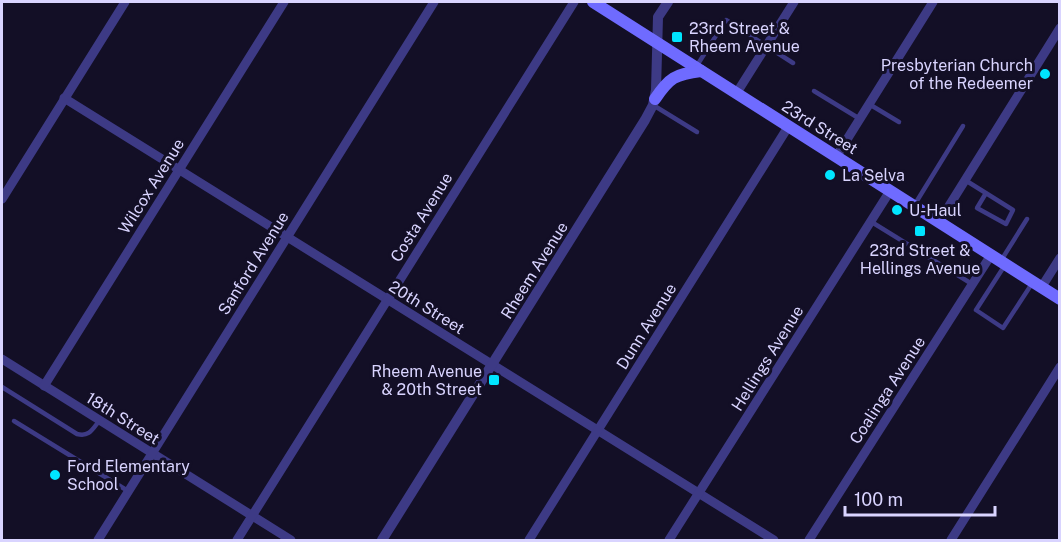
<svg xmlns="http://www.w3.org/2000/svg" width="1061" height="542" font-family="'Public Sans',sans-serif">
<style>
.lines{fill:none;stroke-linecap:round;stroke-linejoin:round}
.service{stroke:#3d3a85;stroke-width:4.5}
.minor{stroke:#3d3a85;stroke-width:9}
.tertiary{stroke:#3d3a85;stroke-width:10}
.secondary{stroke:#6f6bff;stroke-width:12}
.poi-dot{fill:#00e5ff;stroke:#130f26;stroke-width:2}
.labels{text-anchor:middle;stroke-width:6;stroke-linejoin:round;paint-order:stroke}
.poi-label{font-size:16px;fill:#d9d4ff;stroke:#130f26;text-anchor:start}
.street-label{font-size:16px;fill:#d9d4ff;stroke:#130f26}
</style>
<rect width="100%" height="100%" fill="#130f26"/>
<g class="lines">
<g class="service">
<polyline points="696,67 726,20 793,63"/>
<polyline points="814,91 860,119"/>
<polyline points="869,104 899,122"/>
<polyline points="653,105 697,132"/>
<polyline points="965,180 1013,210 1006,224 977,208 986,193"/>
<polyline points="915,204 963,126"/>
<polyline points="870,221 972,284"/>
<polyline points="1002,259 1027,219"/>
<polyline points="1005,265 976,310 1003,328 1033,282"/>
<path d="M2,387L77,434C89,437 92,430 99,421"/>
<polyline points="14,421 128,491"/>
</g>
<g class="minor">
<polyline points="736,94 794,2"/>
<polyline points="64,98 774,540"/>
<polyline points="836,157 933,2"/>
<polyline points="2,199 125,2"/>
<polyline points="939,222 1060,28"/>
<polyline points="1041,288 1060,258"/>
<polyline points="2,359 291,540"/>
<polyline points="44,386 284,2"/>
<polyline points="98,540 434,2"/>
<polyline points="237,540 574,2"/>
<polyline points="529,540 788,127"/>
<polyline points="669,540 890,191"/>
<polyline points="809,540 991,255"/>
<polyline points="951,540 1060,367"/>
</g>
<polyline class="tertiary" points="382,540 645,120 653,105 656,90 658,17 668,2"/>
<g class="secondary">
<polyline points="593,2 1060,299"/>
<path d="M655,99C669,78 675,74 701,71"/>
</g>
</g>
<g class="poi-dot">
<rect x="671" y="31" width="12" height="12" rx="3"/>
<circle cx="1045" cy="74" r="6"/>
<circle cx="830" cy="175" r="6"/>
<circle cx="897" cy="210" r="6"/>
<rect x="914" y="225" width="12" height="12" rx="3"/>
<rect x="488" y="374" width="12" height="12" rx="3"/>
<circle cx="55" cy="475" r="6"/>
</g>
<g class="labels">
<g class="poi-label">
<text x="689" y="34">23rd Street &amp;<tspan x="689" dy="18">Rheem Avenue</tspan></text>
<text x="1033" y="71" text-anchor="end">Presbyterian Church<tspan x="1033" dy="18">of the Redeemer</tspan></text>
<text x="842" y="181">La Selva</text>
<text x="909" y="216">U-Haul</text>
<text x="920" y="256" text-anchor="middle">23rd Street &amp;<tspan x="920" dy="18">Hellings Avenue</tspan></text>
<text x="482" y="377" text-anchor="end">Rheem Avenue<tspan x="482" dy="18">&amp; 20th Street</tspan></text>
<text x="67" y="472">Ford Elementary<tspan x="67" dy="18">School</tspan></text>
</g>
<g class="street-label">
<text transform="translate(820 127) rotate(32)" y="6">23rd Street</text>
<text transform="translate(151 186) rotate(-58)" y="6">Wilcox Avenue</text>
<text transform="translate(421 217) rotate(-58)" y="6">Costa Avenue</text>
<text transform="translate(253 263) rotate(-58)" y="6">Sanford Avenue</text>
<text transform="translate(534 270) rotate(-58)" y="6">Rheem Avenue</text>
<text transform="translate(427 307) rotate(32)" y="6">20th Street</text>
<text transform="translate(646 326) rotate(-58)" y="6">Dunn Avenue</text>
<text transform="translate(767 358) rotate(-58)" y="6">Hellings Avenue</text>
<text transform="translate(887 390) rotate(-57)" y="6">Coalinga Avenue</text>
<text transform="translate(123 418) rotate(32)" y="6">18th Street</text>
</g>
</g>
<rect width="1061" height="542" fill="none" stroke="#d9d4ff" stroke-width="6"/>
<path d="M845 506v9h150v-9" fill="none" stroke="#d9d4ff" stroke-width="3"/>
<text x="854" y="506" font-size="18" fill="#d9d4ff" stroke="#130f26" stroke-width="4.5" paint-order="stroke">100 m</text>
</svg>
